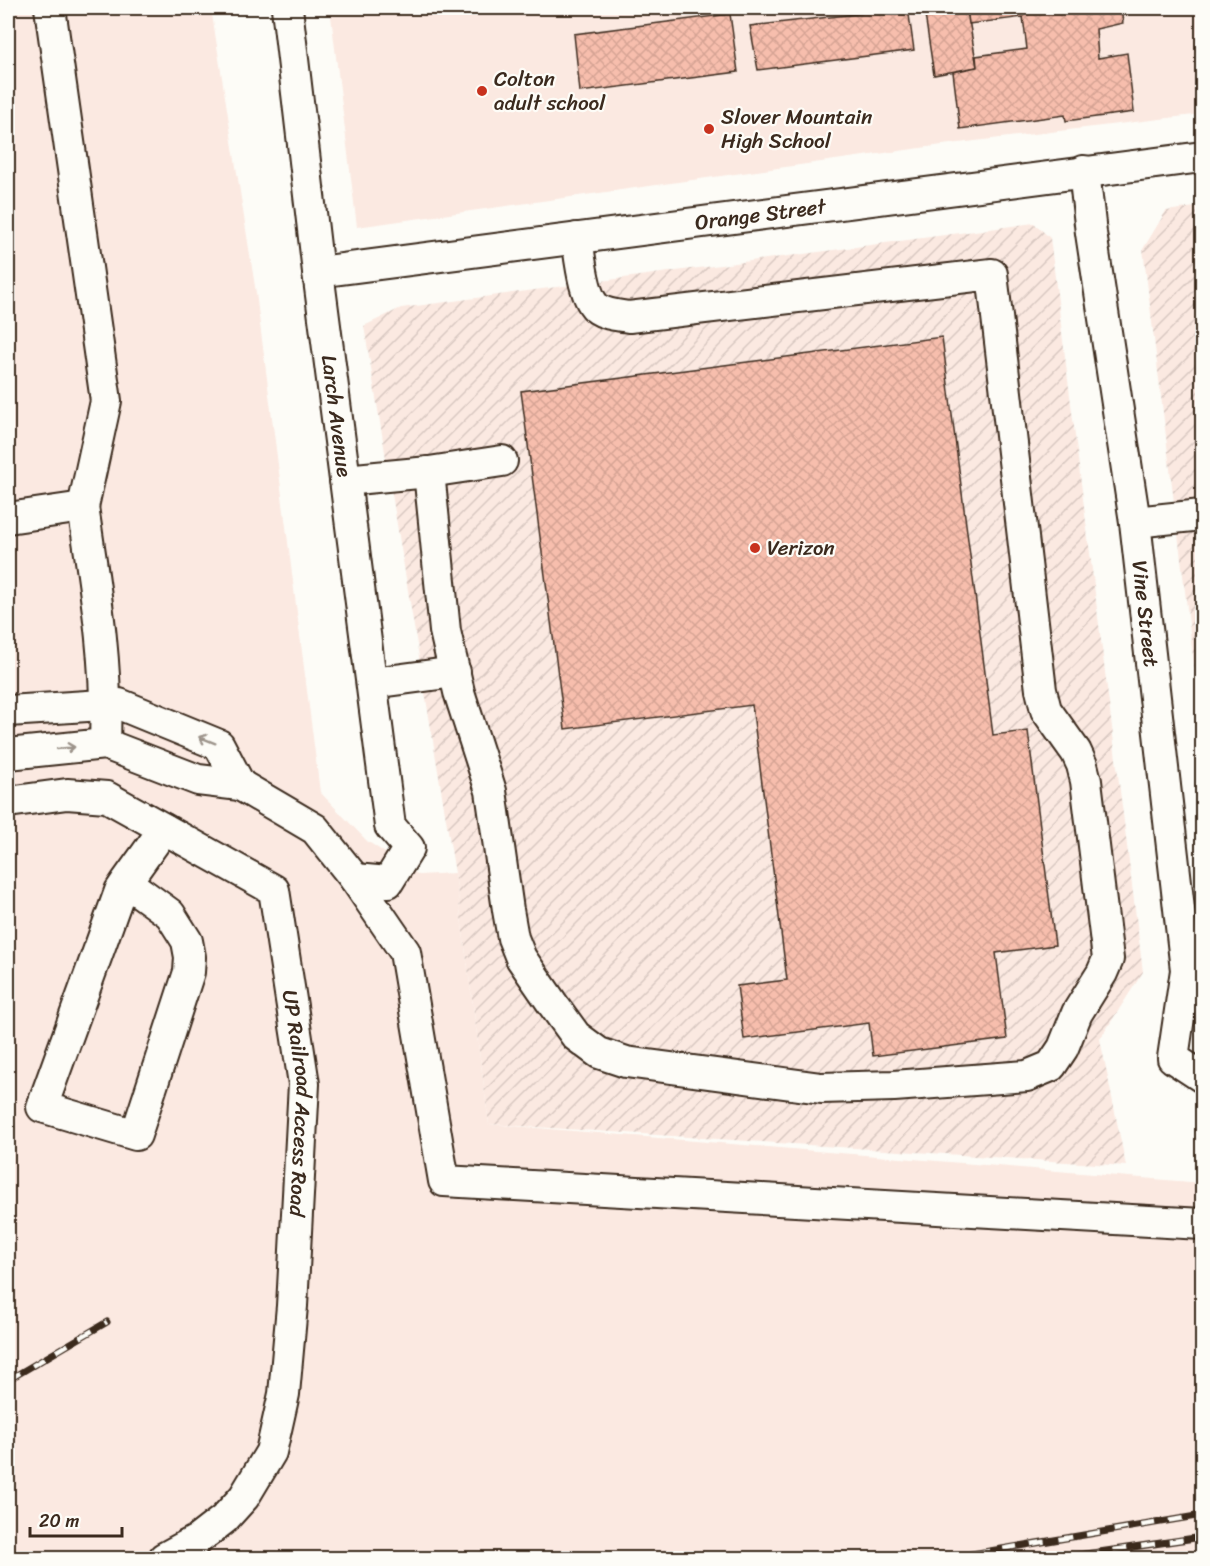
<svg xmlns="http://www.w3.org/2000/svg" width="1210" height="1566" font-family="Sriracha,sans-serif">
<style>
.built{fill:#fbe9e1}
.industrial{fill:url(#industrial-furrows)}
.building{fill:url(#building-cross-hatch);stroke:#3b2a1e;stroke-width:1.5}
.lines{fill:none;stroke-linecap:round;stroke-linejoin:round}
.minor-casing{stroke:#3b2a1e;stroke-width:34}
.minor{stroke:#fdfcf7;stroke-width:30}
.rail-casing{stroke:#3b2a1e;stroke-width:7}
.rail{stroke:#fdfcf7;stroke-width:4.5;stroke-dasharray:14;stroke-linecap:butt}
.oneway{stroke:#9c938a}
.poi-dot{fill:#c8321e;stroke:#fdfcf7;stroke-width:2}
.labels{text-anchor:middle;stroke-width:4.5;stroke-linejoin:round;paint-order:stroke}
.poi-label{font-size:21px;fill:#3b2a1e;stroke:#fdfcf7;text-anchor:start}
.street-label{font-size:21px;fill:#3b2a1e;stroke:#fdfcf7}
</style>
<defs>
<pattern id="industrial-furrows" width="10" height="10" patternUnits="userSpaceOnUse" patternTransform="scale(1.5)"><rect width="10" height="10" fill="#fbe9e1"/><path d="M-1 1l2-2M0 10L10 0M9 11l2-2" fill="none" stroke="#d8c8c1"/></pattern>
<pattern id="building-cross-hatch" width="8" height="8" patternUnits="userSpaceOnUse" patternTransform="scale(1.5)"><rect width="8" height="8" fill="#f7bead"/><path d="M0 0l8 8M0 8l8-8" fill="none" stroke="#d5a394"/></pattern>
</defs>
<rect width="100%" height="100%" fill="#fdfcf7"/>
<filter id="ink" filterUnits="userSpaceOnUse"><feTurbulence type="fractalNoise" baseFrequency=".0167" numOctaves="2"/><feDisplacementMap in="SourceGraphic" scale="12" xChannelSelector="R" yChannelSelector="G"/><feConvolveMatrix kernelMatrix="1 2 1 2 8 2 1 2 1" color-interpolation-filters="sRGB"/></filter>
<g filter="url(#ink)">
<g class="built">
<polygon points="8,8 211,8 256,293 320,792 367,841 419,875 455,873 489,1124 1202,1183 1202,1558 8,1558"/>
<polygon points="330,8 1202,8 1202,114 942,145 357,227"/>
</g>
<g class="industrial">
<polygon points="1202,206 1202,730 1143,249 1166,211"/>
<polygon points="1034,223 1050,238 1143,972 1100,1039 1126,1166 489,1124 455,873 364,326 401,308"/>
</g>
<g class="building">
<polygon points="908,8 914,50 758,70 750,26"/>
<polygon points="924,8 967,8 977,67 934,75"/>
<polygon points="967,8 1121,8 1123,23 1096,29 1098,58 1127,53 1134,112 1066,121 1065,115 960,129 953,72 977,67 976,56 1027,49 1023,17 969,24"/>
<polygon points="730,14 738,72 580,92 574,34"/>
<polygon points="942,337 993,735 1028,731 1055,945 996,953 1007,1039 873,1056 869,1023 744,1039 737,986 787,980 752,705 565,729 521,391"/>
</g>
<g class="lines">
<g class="minor-casing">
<g id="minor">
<polyline points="50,8 106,401 83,507"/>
<path id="s1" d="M287,8L318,272L390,826L409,848L388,882L355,879"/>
<path id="s2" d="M1084,171L1091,233L1135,522L1186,970L1173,1058L1202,1077"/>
<path id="s3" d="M318,272L1202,157"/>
<path d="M429,472L445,631L459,692L491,791L508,910L513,938L521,958L552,1003L576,1036L599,1053L626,1062L821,1088L894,1086L1027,1076L1051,1066L1063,1048L1077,1013L1102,973L1108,959L1086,781L1082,765L1076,752L1046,710L1041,690L992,274L629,317C618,315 607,315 598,309C583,298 580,256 577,238"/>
<polyline points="345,480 429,472 502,461"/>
<path d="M8,518L83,507C95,587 108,663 105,744"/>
<polyline points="1135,522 1202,515"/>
<polyline points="372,683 455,672"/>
<polyline points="8,711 119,704 219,745 240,785"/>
<polyline points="8,754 105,744 198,780 240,785 315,829 355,879 405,952 444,1181 1202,1224"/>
<path id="s4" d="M8,802L67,794L107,797L274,890L304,1084L292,1306L284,1394L271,1452L244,1497L224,1519L197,1540L164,1558"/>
<polyline points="126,882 170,914 187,941 190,957 189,972 136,1135 42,1107 120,891 126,882 164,829"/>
</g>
</g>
<use href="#minor" class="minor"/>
<g class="rail-casing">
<g id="rail">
<polyline points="8,1380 107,1322"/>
<polyline points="948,1558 1202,1515"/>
<polyline points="1058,1558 1202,1537"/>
</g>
</g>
<use href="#rail" class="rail"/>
</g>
<defs><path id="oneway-shaft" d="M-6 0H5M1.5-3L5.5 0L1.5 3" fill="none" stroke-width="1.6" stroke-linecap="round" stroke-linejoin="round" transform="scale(1.5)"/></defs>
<g class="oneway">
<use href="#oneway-shaft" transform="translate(207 740) rotate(-158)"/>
<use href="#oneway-shaft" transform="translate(66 748) rotate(-6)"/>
</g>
</g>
<g class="poi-dot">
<circle cx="482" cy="91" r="6"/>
<circle cx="709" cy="129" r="6"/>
<circle cx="755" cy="548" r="6"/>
</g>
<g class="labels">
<g class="poi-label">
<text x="494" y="86">Colton<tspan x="494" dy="24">adult school</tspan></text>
<text x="721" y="124">Slover Mountain<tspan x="721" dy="24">High School</tspan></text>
<text x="767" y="555">Verizon</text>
</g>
<g class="street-label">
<text dy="7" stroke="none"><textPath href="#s3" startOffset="446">Orange Street</textPath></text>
<text dy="7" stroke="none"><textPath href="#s1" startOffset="411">Larch Avenue</textPath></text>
<text dy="7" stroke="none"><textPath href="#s2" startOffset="447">Vine Street</textPath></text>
<text dy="7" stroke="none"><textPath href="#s4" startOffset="506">UP Railroad Access Road</textPath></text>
</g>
</g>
<rect width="1210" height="1566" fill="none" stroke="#fdfcf7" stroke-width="30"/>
<rect x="15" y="15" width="1180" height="1536" fill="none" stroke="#3b2a1e" stroke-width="2" filter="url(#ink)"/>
<path d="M30 1527v9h92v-9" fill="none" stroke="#3b2a1e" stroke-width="3"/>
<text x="39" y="1527" font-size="18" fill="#3b2a1e" stroke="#fdfcf7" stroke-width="4.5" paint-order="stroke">20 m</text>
</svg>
